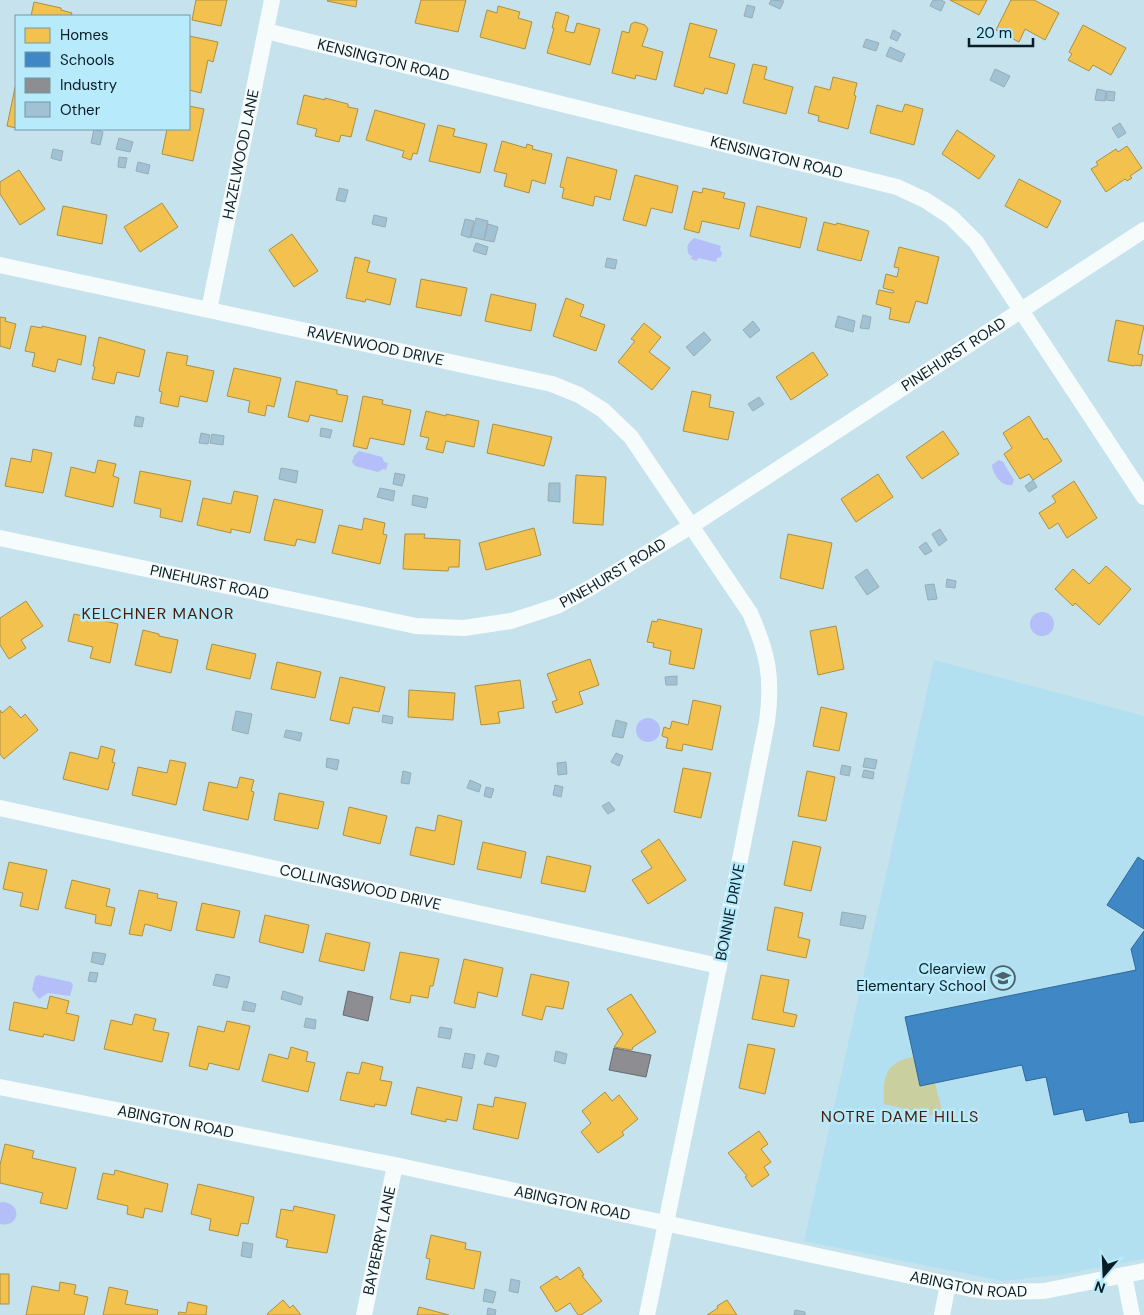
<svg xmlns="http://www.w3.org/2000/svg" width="1144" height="1315" font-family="'DM Sans',sans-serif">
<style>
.built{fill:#b3e0f0}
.green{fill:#cacfa0}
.water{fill:#b4bff9}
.homes{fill:#f2c14e;stroke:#ac9041}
.schools{fill:#3f88c5;stroke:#2f6895}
.industry{fill:#8d8d92;stroke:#666b71}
.building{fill:#a1c2d3;stroke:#98acb6}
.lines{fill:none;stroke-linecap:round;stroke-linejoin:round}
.minor{stroke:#f6fbfc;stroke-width:16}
.labels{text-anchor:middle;stroke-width:5;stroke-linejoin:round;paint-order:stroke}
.street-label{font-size:15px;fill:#0a1d24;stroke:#b7eafb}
.poi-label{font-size:15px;fill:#0a1d24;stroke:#b7eafb;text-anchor:end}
.neighbourhood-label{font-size:16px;letter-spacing:1px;fill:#4c1b07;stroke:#b7eafb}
</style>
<rect width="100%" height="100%" fill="#c6e2ec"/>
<polygon class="built" points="934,660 1144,716 1144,1259 1065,1274 1003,1281 804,1241"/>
<path class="green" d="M913,1057L920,1086L935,1083L944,1118L884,1104C883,1078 884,1062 913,1057Z"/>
<g class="water">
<path d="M694,238L721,246L720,250L722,252L721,257L717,258L716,262L698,258L697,261L691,259L692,256L689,255C686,247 687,244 694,238Z"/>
<polygon points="359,451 382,457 384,462 388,463 386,470 383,469 378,472 355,466 352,462 354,456"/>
<path d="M999,460L1003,462L1014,480L1012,485C1001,487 993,474 992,465Z"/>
<circle cx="1042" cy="624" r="12"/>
<circle cx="648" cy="730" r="12"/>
<polygon points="38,975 71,982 73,985 70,996 48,993 39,999 32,990 35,977"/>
<path d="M2,1202C23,1203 20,1228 0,1224V1203Z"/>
</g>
<g class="homes">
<polygon points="196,0 227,0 221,26 192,20"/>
<polygon points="328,0 357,0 356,7 327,1"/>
<polygon points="421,0 466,0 458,32 415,23"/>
<polygon points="950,0 987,0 979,15"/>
<polygon points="1011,0 1034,0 1059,13 1045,40 1025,29 1019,42 996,30"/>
<polygon points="34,2 61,8 61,10 72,13 71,16 31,16"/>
<polygon points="498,6 520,12 518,18 532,22 525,49 480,37 487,10 497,13"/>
<polygon points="556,12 569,16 565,31 574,33 577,23 600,29 590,65 547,53 554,28 552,28"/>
<polygon points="635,22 645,25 648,29 642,46 663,52 656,80 636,75 635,79 612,73 622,31 629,33 631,24"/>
<polygon points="690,23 717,30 709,57 735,64 727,94 705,88 703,94 674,86"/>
<polygon points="1083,25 1126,48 1111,75 1093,65 1089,71 1068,60 1072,54 1069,52"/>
<polygon points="189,36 218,42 213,62 208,60 201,93 189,90"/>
<polygon points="753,64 767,67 764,79 793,87 786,114 743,103"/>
<polygon points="833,77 857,83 854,95 856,96 848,129 818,121 819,116 808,113 815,86 830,90"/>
<polygon points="16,83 16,128 7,126"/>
<polygon points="304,95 325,100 325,98 348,104 348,107 358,109 351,137 341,135 339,142 315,136 317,129 297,124"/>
<polygon points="905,104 923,109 914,145 870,133 877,105 902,112"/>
<polygon points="189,106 204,109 193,161 162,154 167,129 189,129"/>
<polygon points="375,110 425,124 417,154 413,153 411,160 402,157 404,151 366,140"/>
<polygon points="438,125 455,129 453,136 487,144 480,173 429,161"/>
<polygon points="957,130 995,156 979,179 942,154"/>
<polygon points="502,141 526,148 527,144 533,146 532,149 552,154 545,184 532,180 529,193 504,186 507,174 494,171"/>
<polygon points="1127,146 1142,168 1130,176 1132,178 1127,181 1125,179 1106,192 1091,169 1098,165 1096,162 1116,149 1118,152"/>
<polygon points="567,157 617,170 610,200 595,196 593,206 562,198 564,188 560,187"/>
<polygon points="19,170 45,209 20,225 0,194 0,182"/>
<polygon points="635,175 678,186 672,213 651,208 646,226 623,220"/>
<polygon points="1019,179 1061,201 1047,228 1005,206"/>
<polygon points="703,188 725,193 723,198 745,203 739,229 702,221 699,233 684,229 693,191 702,193"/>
<polygon points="162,203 178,227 140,252 124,227"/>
<polygon points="63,206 107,215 102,244 57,235"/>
<polygon points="757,206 807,218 800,248 750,236"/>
<polygon points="824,222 836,225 837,223 869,231 861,261 817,250"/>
<polygon points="292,234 318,271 294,287 269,250"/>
<polygon points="899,247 939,257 927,304 916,301 909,323 889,319 891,308 876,304 879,290 893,293 894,291 883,288 886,274 897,277 899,268 894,267"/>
<polygon points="355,257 370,261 367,272 396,279 390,305 366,299 365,302 346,298"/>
<polygon points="421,279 467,288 461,316 416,307"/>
<polygon points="491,294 536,304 531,331 485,321"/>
<polygon points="566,298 584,305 580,316 605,325 596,351 553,336"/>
<polygon points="0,317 6,318 5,321 16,324 10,349 0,346"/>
<polygon points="1116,320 1144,326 1138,354 1143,355 1141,366 1135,365 1134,366 1108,361"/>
<polygon points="644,323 661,337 649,352 670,368 652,390 618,362 635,341 631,339"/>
<polygon points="31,326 42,328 42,326 86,336 81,365 58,359 55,372 32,366 35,353 25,351"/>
<polygon points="99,337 145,350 139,377 117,372 114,384 92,379 95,367 93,366"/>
<polygon points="167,352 188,356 186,365 214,371 207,402 180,396 178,407 160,403 162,392 159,391"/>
<polygon points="813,352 828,375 791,400 776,377"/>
<polygon points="234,368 281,378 274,407 267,405 265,416 248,412 250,401 227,396"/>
<polygon points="296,381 337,390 337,394 348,396 342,422 310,415 308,422 288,417"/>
<polygon points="692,391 711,395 709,407 734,412 728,440 683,431"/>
<polygon points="363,396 383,400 382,404 411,410 404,445 370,438 367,449 353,446"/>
<polygon points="426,411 446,416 446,414 479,421 474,447 446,441 443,453 426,449 429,438 420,436"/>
<polygon points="1029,416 1044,440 1047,438 1062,461 1033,480 1029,474 1020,479 1004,454 1012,448 1003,433"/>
<polygon points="493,424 552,437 544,466 487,453"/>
<polygon points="943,431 959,454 922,479 906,457"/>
<polygon points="33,449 52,453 43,493 5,486 11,458 31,462"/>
<polygon points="98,460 116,464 113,476 119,478 113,507 65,496 71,467 95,473"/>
<polygon points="140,471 191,481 182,522 160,517 161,509 134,503"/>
<polygon points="878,474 893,497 856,522 841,499"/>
<polygon points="576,475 606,477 603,525 573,523"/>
<polygon points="1074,481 1097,518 1067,538 1058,523 1049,529 1039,513 1056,502 1052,496"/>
<polygon points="234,491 258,496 250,533 231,529 231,533 197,525 203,498 231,504"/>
<polygon points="274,499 323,510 315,543 297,539 295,546 264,540"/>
<polygon points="364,518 385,523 383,534 387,535 380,564 332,553 339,525 362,530"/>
<polygon points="534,528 541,555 486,570 479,543"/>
<polygon points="405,534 425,534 424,538 460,540 459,567 449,567 448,571 403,569"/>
<polygon points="788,534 832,543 823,589 780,578"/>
<polygon points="1106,566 1131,589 1099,625 1075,603 1073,606 1055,589 1073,569 1089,584"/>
<polygon points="26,601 43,626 21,640 26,648 9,659 0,645 0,618"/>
<polygon points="74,614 118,624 110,663 90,658 93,647 68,641"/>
<polygon points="658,619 702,629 694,669 669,664 671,651 653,647 654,643 647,642 652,621 657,622"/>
<polygon points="836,626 844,669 818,675 810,631"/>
<polygon points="143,630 159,634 159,636 178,640 171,673 135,665"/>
<polygon points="212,644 256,654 250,679 206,669"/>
<polygon points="590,659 599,685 579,692 583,704 556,713 552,702 557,700 547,674"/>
<polygon points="277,662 321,672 315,698 271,689"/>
<polygon points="340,677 385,687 379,712 353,707 349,724 330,720"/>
<polygon points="520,680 524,708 498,712 500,723 481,725 475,686"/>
<polygon points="409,690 455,693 453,720 408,717"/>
<polygon points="693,700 721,706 712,750 683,744 682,751 666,748 668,738 662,736 664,727 670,729 672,721 688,725"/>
<polygon points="10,706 21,718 25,714 38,730 4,759 0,754 0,710 2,713"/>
<polygon points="821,707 847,713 839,751 813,746"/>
<polygon points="101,746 115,750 112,762 115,763 108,790 63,779 70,752 98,759"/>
<polygon points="170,760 186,763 176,805 132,795 138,767 167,773"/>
<polygon points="683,768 711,773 701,818 674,812"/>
<polygon points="807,771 835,777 826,821 798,816"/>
<polygon points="240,777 254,780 251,791 254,792 248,820 203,810 209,782 237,788"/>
<polygon points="279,793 324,802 318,829 274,820"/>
<polygon points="349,807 387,816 380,844 343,835"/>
<polygon points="438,815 462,821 454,865 410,855 416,827 435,831"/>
<polygon points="659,839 686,880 648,904 632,880 652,868 641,851"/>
<polygon points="793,841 821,847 811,891 784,885"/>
<polygon points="483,842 526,852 521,878 477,869"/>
<polygon points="547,856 591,866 585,892 541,883"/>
<polygon points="9,862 47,870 38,910 20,906 23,893 3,889"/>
<polygon points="72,880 110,889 106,906 115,908 111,926 95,923 96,915 65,908"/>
<polygon points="139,890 158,894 157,898 177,902 171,931 145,924 142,936 129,934"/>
<polygon points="202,903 240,911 234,938 196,930"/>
<polygon points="775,907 803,913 798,937 810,940 806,958 767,950"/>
<polygon points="265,915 309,925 303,953 259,942"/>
<polygon points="326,933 370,943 364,971 319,961"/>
<polygon points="400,952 439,959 433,986 430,986 428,998 411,995 410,1003 390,999"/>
<polygon points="464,959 503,968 497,997 478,992 475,1008 454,1003"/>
<polygon points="531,974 569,982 563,1009 546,1006 542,1020 522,1015"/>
<polygon points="761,975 789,980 783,1012 797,1015 794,1027 752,1019"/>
<polygon points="631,994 656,1032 633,1047 632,1050 614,1047 623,1034 607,1009"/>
<polygon points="50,996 69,1001 66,1013 79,1016 74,1041 44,1034 43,1037 9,1030 14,1002 47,1009"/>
<polygon points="135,1014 156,1019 153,1030 169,1033 162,1062 104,1049 111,1020 132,1025"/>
<polygon points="227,1021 250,1026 239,1070 209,1063 207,1070 189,1066 198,1026 224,1032"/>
<polygon points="748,1044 775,1049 765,1094 739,1088"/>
<polygon points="291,1047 308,1052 306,1061 315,1063 308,1092 262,1081 269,1054 288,1059"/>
<polygon points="362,1062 383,1067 380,1080 392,1082 386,1106 375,1104 374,1107 340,1100 347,1072 359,1074"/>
<polygon points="417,1087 462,1097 457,1121 446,1119 446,1122 411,1114"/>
<polygon points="605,1092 612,1101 619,1095 638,1119 622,1132 624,1135 598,1153 581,1132 591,1123 582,1111"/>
<polygon points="495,1097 526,1103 518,1139 473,1129 478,1104 493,1107"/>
<polygon points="759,1131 768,1144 761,1149 771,1162 764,1167 769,1175 752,1187 745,1177 747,1176 728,1153"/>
<polygon points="5,1144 34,1151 32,1158 76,1168 67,1209 40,1203 43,1193 0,1183 0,1165"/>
<polygon points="115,1170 168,1184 162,1212 145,1208 143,1218 127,1214 128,1206 97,1199 103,1173 114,1175"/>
<polygon points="198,1184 254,1197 248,1224 241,1223 238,1236 209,1230 211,1219 191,1214"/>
<polygon points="294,1206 335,1215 327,1253 286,1247 288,1240 276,1237 281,1209 293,1211"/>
<polygon points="431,1235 466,1243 465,1249 481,1252 474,1289 426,1279 430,1259 426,1258"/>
<polygon points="579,1267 584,1275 582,1276 602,1301 581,1315 578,1315 570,1303 556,1312 540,1287 557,1276 560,1280"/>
<rect x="0" y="1274" width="9" height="30"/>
<polygon points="60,1282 76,1285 74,1294 88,1297 84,1315 26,1315 32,1286 59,1291"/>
<polygon points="109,1287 128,1291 125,1304 158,1310 157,1315 103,1315"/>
<polygon points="283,1300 290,1308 293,1305 301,1315 268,1315 267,1314"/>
<polygon points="727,1300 737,1315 707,1315 718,1308 717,1306"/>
<polygon points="188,1302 207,1306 206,1315 178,1315 179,1312 186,1313"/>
<polygon points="419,1307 449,1315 417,1315"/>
</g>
<g class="schools">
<polygon points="1138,857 1144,861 1144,929 1107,905"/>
<polygon points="1144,931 1144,1121 1130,1123 1128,1112 1086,1121 1083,1109 1054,1115 1046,1077 1026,1081 1022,1065 920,1086 905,1017 1136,970 1131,949"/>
</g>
<g class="industry">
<polygon points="348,991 373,997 368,1021 343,1015"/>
<polygon points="614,1048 651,1055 646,1077 609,1070"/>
</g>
<g class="building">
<polygon points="771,0 784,1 780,9 769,4"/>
<polygon points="933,0 941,0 945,2 941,11 930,6"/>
<polygon points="747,5 755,7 752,18 744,16"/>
<polygon points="893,30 901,34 897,41 890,38"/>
<polygon points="866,39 879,43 876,51 863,47"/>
<polygon points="890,47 905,54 901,62 886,56"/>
<polygon points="995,69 1010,76 1004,87 990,80"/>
<polygon points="1097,89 1106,91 1105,101 1095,100"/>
<polygon points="1107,91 1115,92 1114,101 1106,100"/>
<polygon points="1120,123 1126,133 1118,138 1112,128"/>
<polygon points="94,129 103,132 100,145 91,143"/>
<polygon points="119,138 133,142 130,152 116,149"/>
<polygon points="53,149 63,151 61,161 51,158"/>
<polygon points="119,157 127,158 125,168 118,167"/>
<polygon points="138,162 150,165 148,174 136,171"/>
<polygon points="339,188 348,190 345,202 336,200"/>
<polygon points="374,215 387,218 385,227 372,224"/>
<polygon points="476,218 488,221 484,240 471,237"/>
<polygon points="465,219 474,221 470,238 461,235"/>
<polygon points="488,224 498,227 494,242 484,240"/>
<polygon points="476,243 488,247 486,255 473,251"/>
<polygon points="607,258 617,260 615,269 605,267"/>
<polygon points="863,315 871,317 869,329 860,328"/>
<polygon points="838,316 855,321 853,332 835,327"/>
<polygon points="753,321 760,330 750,338 743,330"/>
<polygon points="704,332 711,340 694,356 686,347"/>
<polygon points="759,397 764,404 753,411 748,404"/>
<polygon points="136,416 144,418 142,427 134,426"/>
<polygon points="321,428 332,430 330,438 320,436"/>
<polygon points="201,433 210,435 208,444 199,443"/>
<polygon points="212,434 224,436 223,445 210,443"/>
<polygon points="281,468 298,471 296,483 279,479"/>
<polygon points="395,473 405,475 402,486 393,484"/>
<polygon points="1033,480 1037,487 1029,492 1025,486"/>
<polygon points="549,483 560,483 560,502 548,501"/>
<polygon points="380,488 395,491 393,501 377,497"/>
<polygon points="413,495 428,498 426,508 412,505"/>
<polygon points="940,529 947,540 939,546 932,534"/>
<polygon points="926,542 932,551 925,555 919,547"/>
<polygon points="867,569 879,587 867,595 855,577"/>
<polygon points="947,579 956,581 955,588 946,587"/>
<polygon points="934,584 937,599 928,600 925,585"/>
<polygon points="677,676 677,685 666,685 665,677"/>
<polygon points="236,711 252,714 248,734 232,730"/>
<polygon points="383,715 393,717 392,724 382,722"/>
<polygon points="616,720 627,723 623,738 612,736"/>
<polygon points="286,730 302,733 300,741 284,737"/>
<polygon points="616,753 623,756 619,766 611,762"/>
<polygon points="327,758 339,760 337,770 326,767"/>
<polygon points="865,758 877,760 875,769 863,767"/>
<polygon points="566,762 567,774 558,775 557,763"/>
<polygon points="842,765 851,767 849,776 840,774"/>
<polygon points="864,770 874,772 873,779 862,777"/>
<polygon points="403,771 411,773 409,784 401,783"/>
<polygon points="470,780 481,785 479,792 467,788"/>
<polygon points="555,785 563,787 561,797 553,795"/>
<polygon points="486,787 494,789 491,798 484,796"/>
<polygon points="609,802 615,810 608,814 602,806"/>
<polygon points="842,912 866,916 863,929 840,925"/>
<polygon points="93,952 106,954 103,965 91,962"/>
<polygon points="90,972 98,973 96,982 88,981"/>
<polygon points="216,974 230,977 227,988 213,985"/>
<polygon points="283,991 303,997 301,1005 281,999"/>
<polygon points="244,1001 256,1004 254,1012 242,1010"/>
<polygon points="306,1018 316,1020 315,1029 304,1027"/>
<polygon points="440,1027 452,1029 450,1039 438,1037"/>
<polygon points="556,1051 567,1054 565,1064 554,1061"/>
<polygon points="465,1053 475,1055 472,1069 462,1067"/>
<polygon points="487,1053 499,1056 496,1067 484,1064"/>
<polygon points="243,1242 253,1244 251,1258 241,1256"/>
<polygon points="511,1279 520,1281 518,1293 509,1291"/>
<polygon points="485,1289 496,1292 493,1303 483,1301"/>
<polygon points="488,1308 496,1310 495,1315 487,1315"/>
<polygon points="795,1310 805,1312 805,1315 794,1315"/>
</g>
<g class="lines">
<g class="minor">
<path id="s1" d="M266,31L897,187L925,200L951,217L976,242L1144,497"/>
<path id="s2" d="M0,265L552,384L579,395L603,410L631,437L750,613C768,653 773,678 767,722L719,966L647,1315"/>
<path id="s3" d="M209,310L272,0"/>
<path id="s4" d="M0,538L416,626L464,628L511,621L557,606L590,588L691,526L1144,230"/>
<path id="s5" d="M0,808L719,966"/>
<path id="s6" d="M0,1087L395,1165L971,1289L995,1292L1044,1291L1144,1271"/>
<polyline points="1124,1275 1132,1315"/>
<path id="s7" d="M364,1315L395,1165"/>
<polyline points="942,1315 948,1284"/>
</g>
</g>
<defs>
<g id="school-ring" transform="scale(1.25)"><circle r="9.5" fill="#b7eafb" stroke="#4c626a" stroke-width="1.5"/><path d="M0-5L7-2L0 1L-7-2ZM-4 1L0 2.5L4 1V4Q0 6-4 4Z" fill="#4c626a"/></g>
</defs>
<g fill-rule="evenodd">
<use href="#school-ring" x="1003" y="978"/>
</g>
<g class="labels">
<g class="street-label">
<text dy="5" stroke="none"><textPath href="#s1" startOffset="121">KENSINGTON ROAD</textPath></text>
<text dy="5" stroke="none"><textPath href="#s3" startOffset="159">HAZELWOOD LANE</textPath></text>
<text dy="5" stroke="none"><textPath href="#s1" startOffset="526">KENSINGTON ROAD</textPath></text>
<text dy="5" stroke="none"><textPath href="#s2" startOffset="384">RAVENWOOD DRIVE</textPath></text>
<text dy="5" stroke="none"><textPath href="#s4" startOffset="1039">PINEHURST ROAD</textPath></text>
<text dy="5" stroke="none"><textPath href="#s4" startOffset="634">PINEHURST ROAD</textPath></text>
<text dy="5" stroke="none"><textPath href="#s4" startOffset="214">PINEHURST ROAD</textPath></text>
<text dy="5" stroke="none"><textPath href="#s5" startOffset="369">COLLINGSWOOD DRIVE</textPath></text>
<text transform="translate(730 912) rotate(-79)" y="5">BONNIE DRIVE</text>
<text dy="5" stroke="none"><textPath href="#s6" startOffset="179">ABINGTON ROAD</textPath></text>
<text dy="5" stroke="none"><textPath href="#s6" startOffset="584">ABINGTON ROAD</textPath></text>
<text dy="5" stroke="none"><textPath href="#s7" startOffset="76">BAYBERRY LANE</textPath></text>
<text dy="5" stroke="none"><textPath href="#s6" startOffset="989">ABINGTON ROAD</textPath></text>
</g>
<g class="poi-label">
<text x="986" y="974">Clearview<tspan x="986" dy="17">Elementary School</tspan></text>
</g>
<g class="neighbourhood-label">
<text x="158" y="619">KELCHNER MANOR</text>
<text x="900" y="1122">NOTRE DAME HILLS</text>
</g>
</g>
<rect x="15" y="15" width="175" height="115" fill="#b7eafb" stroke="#7298a5"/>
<rect x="25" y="28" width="25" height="15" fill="#f2c14e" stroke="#7298a5"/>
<text x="60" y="40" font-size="15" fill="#0a1d24">Homes</text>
<rect x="25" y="52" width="25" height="15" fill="#3f88c5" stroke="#7298a5"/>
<text x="60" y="65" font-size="15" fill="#0a1d24">Schools</text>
<rect x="25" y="78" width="25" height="15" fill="#8d8d92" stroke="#7298a5"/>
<text x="60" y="90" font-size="15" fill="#0a1d24">Industry</text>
<rect x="25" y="102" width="25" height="15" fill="#a1c2d3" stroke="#7298a5"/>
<text x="60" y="115" font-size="15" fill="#0a1d24">Other</text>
<g transform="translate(1104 1275) rotate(199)" stroke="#b7eafb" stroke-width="4" paint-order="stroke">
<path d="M0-4L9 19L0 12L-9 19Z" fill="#0a1d24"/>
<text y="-8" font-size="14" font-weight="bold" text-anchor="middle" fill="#0a1d24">N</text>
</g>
<path d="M969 38v8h64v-8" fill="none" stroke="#0a1d24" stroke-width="2.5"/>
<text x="976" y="38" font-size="15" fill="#0a1d24" stroke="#b7eafb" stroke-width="4" paint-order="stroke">20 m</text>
</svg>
